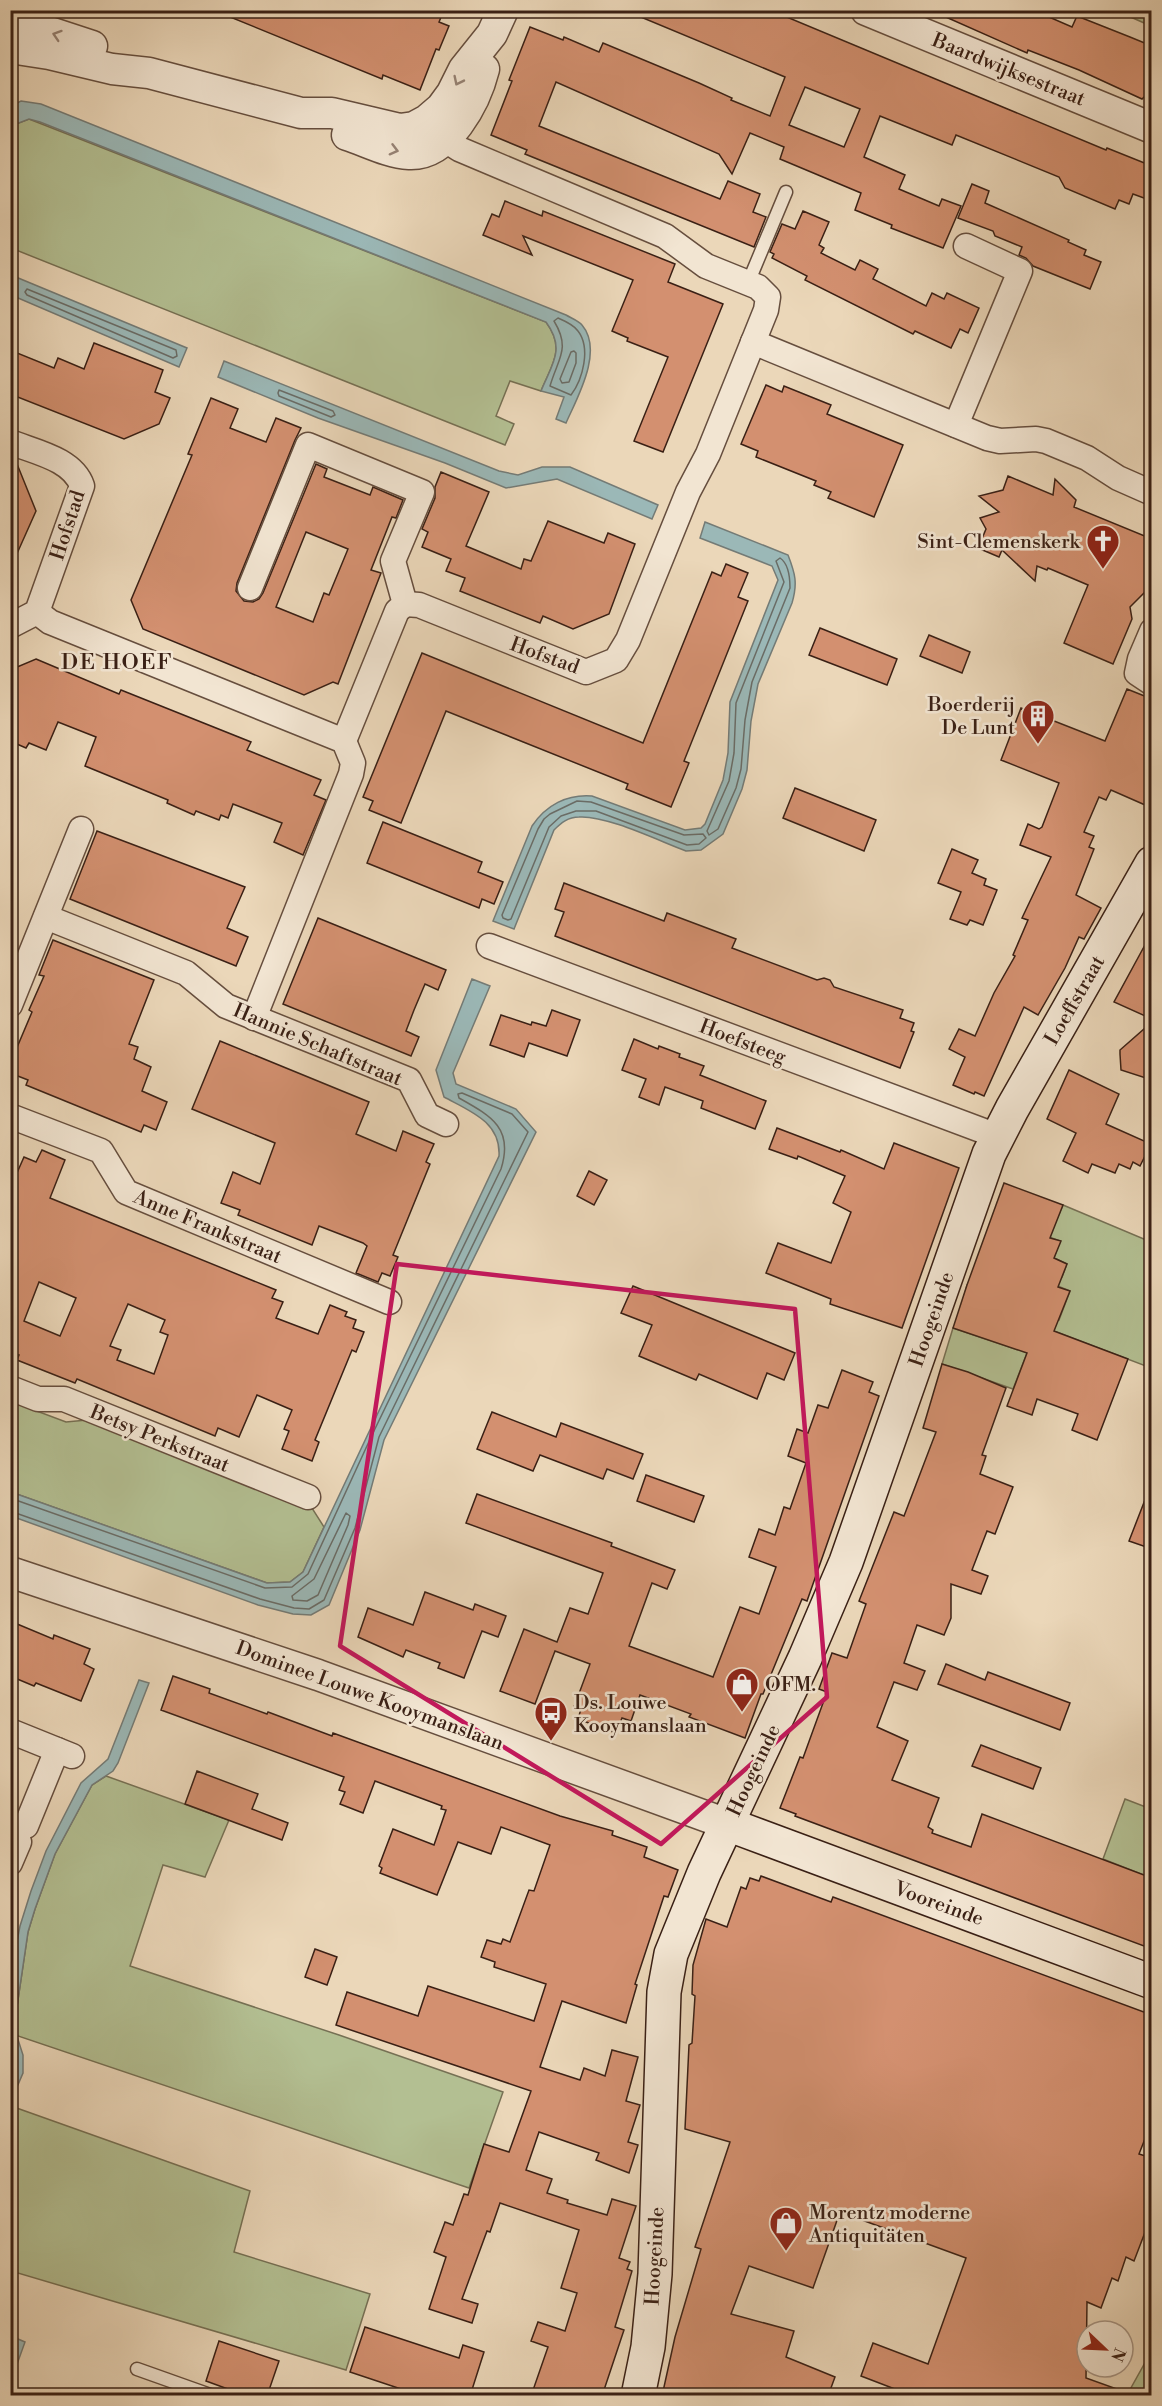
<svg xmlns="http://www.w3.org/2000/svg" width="1162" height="2406" font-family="'Libre Bodoni',serif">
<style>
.green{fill:#b3bf92;stroke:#767054;stroke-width:1.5}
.water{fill:#9bb8b7;stroke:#747b76;stroke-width:1.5}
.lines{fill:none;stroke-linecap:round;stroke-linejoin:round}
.shore{stroke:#6a6c66;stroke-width:1.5}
.building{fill:#d39070;stroke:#3a2015;stroke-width:1.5;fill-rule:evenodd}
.service-casing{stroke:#664e3e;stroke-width:15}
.minor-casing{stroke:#664e3e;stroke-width:27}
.tertiary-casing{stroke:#664e3e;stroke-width:33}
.secondary-casing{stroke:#3a2015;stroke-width:36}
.service{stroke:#f2e5d2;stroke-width:12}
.minor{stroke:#f2e5d2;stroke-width:24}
.tertiary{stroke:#f2e5d2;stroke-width:30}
.secondary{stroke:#f2e5d2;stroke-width:33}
.oneway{stroke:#968274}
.marked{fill:none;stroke:#c2185b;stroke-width:4.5;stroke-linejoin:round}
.labels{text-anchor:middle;stroke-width:5;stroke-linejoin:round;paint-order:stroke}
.street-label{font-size:20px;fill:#3a2015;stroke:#f2e5d2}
.poi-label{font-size:20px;fill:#3a2015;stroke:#f2e5d2;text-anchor:start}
.quarter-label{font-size:22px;letter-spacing:1.5px;fill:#3a2015;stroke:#f2e5d2}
</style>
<rect width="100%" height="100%" fill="#ebd7b9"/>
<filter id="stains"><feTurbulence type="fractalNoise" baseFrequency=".00333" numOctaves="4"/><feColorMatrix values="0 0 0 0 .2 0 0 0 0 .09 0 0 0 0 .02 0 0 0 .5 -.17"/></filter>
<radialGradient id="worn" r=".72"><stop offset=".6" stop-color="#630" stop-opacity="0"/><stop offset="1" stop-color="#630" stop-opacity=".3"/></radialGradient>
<g class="green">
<polygon points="1117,11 1151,11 1151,26"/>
<path d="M29,119L546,322C566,349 552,364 541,391L510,381L496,416L514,424L505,445L11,248V126Z"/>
<polygon points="1063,1205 1151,1242 1151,1368 1038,1325 1013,1389 942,1364 953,1328 1018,1350 963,1300 967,1285 1059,1320 1070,1291 1040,1279 1062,1277 1067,1264 1054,1258 1060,1241 1049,1237"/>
<polygon points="10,1401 66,1422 87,1420 312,1508 324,1527 303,1572 290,1582 267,1583 11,1492"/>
<polygon points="106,1776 229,1820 205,1877 163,1865 130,1966 339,2035 503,2092 469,2188 18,2036 14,2027 28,1932 35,1909 55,1854 92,1785"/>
<polygon points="1125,1799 1151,1809 1151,1878 1103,1859"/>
<polygon points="11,2106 250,2191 234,2252 370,2294 346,2370 11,2271"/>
<polygon points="1151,2352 1151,2395 1127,2395"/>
</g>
<g class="water">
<path d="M21,101L41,104L566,315C571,318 579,321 582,325C604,351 577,398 566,423L556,419L564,397L541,391C552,364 566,349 546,322L40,122L29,119L11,126V106Z"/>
<polygon points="11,275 187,348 179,367 11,295"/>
<polygon points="224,361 499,471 518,475 542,467 570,467 658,505 652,519 557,479 506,488 445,463 318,418 218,377"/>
<path d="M705,522L788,555C795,573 798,583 792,603L758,684L751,721L747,770L742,789L723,834L701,850L686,851C659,841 606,815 579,817C568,817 561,823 554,830L514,929L493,921L532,826C546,805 567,794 592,796L685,830L701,828L705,824L723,780L728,753L730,702L778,580L772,566L700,538Z"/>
<path d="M472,979L490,986L453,1073L456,1084L516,1109L536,1132L384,1440L360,1530L329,1605L311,1615L293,1614L258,1605L11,1516V1492L267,1583L290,1582L303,1572L499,1156C501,1122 470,1111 444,1097L436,1070Z"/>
<polygon points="139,1680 149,1683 118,1763 113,1771 92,1785 55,1854 35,1909 28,1932 14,2027 23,2055 23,2073 11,2101 11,1972 20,1926 31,1891 46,1851 81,1783 108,1759"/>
<polygon points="11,2336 25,2342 11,2381"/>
</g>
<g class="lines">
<g class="shore">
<polygon points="27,289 176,350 177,356 173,358 27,295 25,292"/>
<path d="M558,318C565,321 574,325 578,331C591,348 583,379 571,395L550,386C558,358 571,349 554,321Z"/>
<polygon points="574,351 576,353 576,363 569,382 562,383 560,379 571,352"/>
<polygon points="279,390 333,411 335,415 331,417 279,396 278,393"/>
<path d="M780,558C789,564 790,578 790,588L752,682L745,720L741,769L736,788L718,829L709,835L707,831L729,781L734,753L736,703L784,582L776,561Z"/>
<polygon points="577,801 591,802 684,835 703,834 706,838 699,844 687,845 596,811 576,811 561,816 549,827 511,919 508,920 503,918 502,915 538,829 544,819 550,814"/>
<path d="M10,1498L265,1588L292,1587L308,1574L372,1435L501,1169C514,1128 491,1116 459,1098L458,1094L462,1093L512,1114L528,1132L379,1437L355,1528L324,1600L309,1609L294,1608L260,1599L10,1511"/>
<polygon points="346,1513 350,1516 348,1525 318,1595 307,1601 293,1600 292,1596 314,1579"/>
</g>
</g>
<g class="building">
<polygon points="213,10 444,10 439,22 449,26 439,50 436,49 420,90 383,75 382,79"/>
<path d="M624,10H770L1106,150L1107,148L1152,166V201L1133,194L1129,204L1119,200L1115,209L1065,188L1059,177L956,135L952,145L880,116L864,157L905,175L899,189L939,206L942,199L961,206L943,248L891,228L892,225L855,210L861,193L780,159L784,147L750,133L732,174L719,154L556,82L539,126L720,199L728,181L760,194L753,212L766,217L754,247L525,154L527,150L491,135L512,81L509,80L530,27L563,40L564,37L599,52L603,43L699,83L732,98L731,100L770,116L785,77ZM805,87L860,109L844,147L789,125Z"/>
<polygon points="930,10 1033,10 1072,27 1077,16 1130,37 1152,46 1152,100 1144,97 1142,99 1079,70 1028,50 1027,53"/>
<polygon points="972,184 989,191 985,203 1069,240 1068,242 1086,250 1084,255 1101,262 1090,289 1033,266 1026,258 1019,255 1022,247 995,236 993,231 958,218"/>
<polygon points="505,201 542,216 543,211 675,264 668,282 723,304 663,452 634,441 668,357 627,341 628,338 612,331 633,280 523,236 532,255 483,235 492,214 499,217"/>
<polygon points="803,211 829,222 819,245 824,248 821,253 855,270 860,260 878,269 873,279 926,306 932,293 944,299 947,293 979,308 968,333 960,329 951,348 915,331 913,334 805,280 807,276 772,258 774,254 770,252 782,224 795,229"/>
<polygon points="94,343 163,370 155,392 170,398 159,424 124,439 10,394 10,350 54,368 58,358 84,369"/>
<polygon points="766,385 782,392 784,386 831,405 827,414 903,445 874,517 828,498 831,492 814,485 816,481 756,457 758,451 741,444"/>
<path d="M211,398L238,409L230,428L266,442L276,418L301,428L295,440L237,583L236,591L244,601L253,602L259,599L263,593L316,464L327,469L324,477L370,495L373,487L403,500L396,518L392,517L371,570L381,573L338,684L333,682L304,695L143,629L131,600L192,455L188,454ZM306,532L348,549L329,595L324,593L313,622L276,607Z"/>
<polygon points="10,457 15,459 36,511 11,567"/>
<polygon points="441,472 489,492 466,546 521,569 524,559 531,561 548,521 604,543 608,533 635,544 609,614 573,629 543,616 540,623 460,591 465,578 446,571 451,559 422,547 428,532 422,529 435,498 435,487"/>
<polygon points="1008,476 1053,495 1055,479 1076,500 1074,507 1152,539 1152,585 1130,607 1132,619 1113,664 1064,643 1088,585 1048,568 1047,570 1037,566 1035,581 1002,550 999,557 978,548 986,529 980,518 999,512 979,496 1003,490"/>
<polygon points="726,564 748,573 738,597 748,601 684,761 689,763 671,807 626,789 628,784 446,711 401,823 369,810 373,801 363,797 422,653 643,743 712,572 721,576"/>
<polygon points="820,628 897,659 887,685 809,655"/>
<polygon points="929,635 970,652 962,673 920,656"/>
<polygon points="36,659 119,694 121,690 251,742 247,750 321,780 314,795 326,800 303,855 274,842 282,823 233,804 228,818 221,815 219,820 196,811 194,815 167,803 168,800 85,766 96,737 58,722 46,750 29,743 26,748 10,741 10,670"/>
<polygon points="1127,689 1152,699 1152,808 1111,790 1106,800 1099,797 1084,832 1094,836 1089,847 1094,849 1076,895 1101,908 1084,939 1079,937 1065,968 1038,1015 1024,1007 984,1096 975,1092 974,1094 953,1085 965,1057 949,1049 959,1029 975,1036 994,993 1015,956 1013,955 1028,920 1022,918 1051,857 1020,845 1028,824 1039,829 1042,827 1059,783 1001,760 1021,708 1105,741"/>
<polygon points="795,788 876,820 864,851 783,818"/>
<polygon points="383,822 482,862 478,872 503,882 494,904 482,899 479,908 367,863"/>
<polygon points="97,831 245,887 227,928 248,937 236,966 70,899"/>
<polygon points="952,849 978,860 972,873 986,879 984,885 997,890 983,925 970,920 967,925 950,919 961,892 938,883"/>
<polygon points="564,883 664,921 667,913 736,939 732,948 817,980 824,978 830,980 834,987 903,1010 900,1018 914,1023 911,1031 914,1032 900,1068 555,936 564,912 555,909"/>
<polygon points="318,918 446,970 438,990 425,984 414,1010 406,1031 419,1037 411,1056 283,1004"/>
<polygon points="1152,932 1152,1019 1114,1002"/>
<polygon points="53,940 154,980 129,1044 138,1047 134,1059 151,1067 142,1091 167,1102 156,1130 144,1125 141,1132 26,1085 28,1080 10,1073 10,1064 32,1012 29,1010 44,976 39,975"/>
<polygon points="552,1010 580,1020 567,1056 529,1043 524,1057 490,1045 501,1015 531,1025 532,1022 546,1026"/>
<polygon points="1152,1022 1152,1080 1121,1070 1120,1054 1120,1050"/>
<polygon points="634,1039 658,1049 659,1046 680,1054 679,1057 704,1066 700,1075 766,1101 755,1129 701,1108 703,1101 665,1087 659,1105 639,1097 646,1079 622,1070"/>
<polygon points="220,1041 369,1102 356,1134 396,1151 403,1131 434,1144 426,1162 430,1164 393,1255 398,1257 390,1276 382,1273 378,1282 356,1273 367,1246 363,1243 319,1226 312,1245 238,1215 240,1210 221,1203 233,1172 260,1184 275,1143 192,1109"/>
<polygon points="1069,1070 1119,1094 1106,1124 1151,1144 1140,1166 1133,1162 1130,1169 1119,1164 1115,1173 1092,1164 1088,1173 1063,1161 1076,1133 1047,1119"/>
<polygon points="777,1128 840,1152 841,1150 884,1169 894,1143 959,1168 902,1328 830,1304 831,1299 766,1273 778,1243 831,1263 851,1212 833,1203 845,1176 798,1156 797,1159 769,1149"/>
<path d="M42,1150L65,1160L50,1198L276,1290L272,1298L283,1302L276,1318L318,1334L330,1305L347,1312L345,1316L356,1320L353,1328L364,1332L356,1352L352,1350L315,1440L319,1442L312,1461L282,1449L289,1431L284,1429L292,1410L257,1395L239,1437L218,1428L215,1436L77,1379L75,1383L17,1360L19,1355L10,1352V1173L16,1175L24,1157L36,1162ZM39,1282L76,1298L60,1336L24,1321ZM128,1304L165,1320L160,1332L168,1335L154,1374L117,1360L121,1350L110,1346Z"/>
<polygon points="589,1171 607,1180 594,1205 577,1196"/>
<polygon points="1004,1183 1063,1205 1050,1238 1061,1241 1054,1258 1067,1264 1058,1287 1070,1291 1054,1331 1128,1359 1097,1440 1072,1430 1078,1414 1037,1399 1032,1415 1007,1406 1027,1353 953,1328 967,1285"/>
<polygon points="633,1286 795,1353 784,1380 767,1373 757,1399 699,1374 696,1380 639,1356 652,1325 621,1313"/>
<polygon points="942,1364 968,1372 1006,1388 982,1455 986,1456 980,1474 1013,1487 995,1534 987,1531 972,1570 988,1576 981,1594 951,1584 951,1618 944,1635 917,1625 904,1663 925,1671 917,1690 894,1682 877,1727 908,1741 892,1780 939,1798 928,1827 933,1830 932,1833 971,1847 982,1814 1152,1878 1152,1949 795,1816 796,1814 780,1808 800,1757 803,1758 827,1692 819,1689 832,1653 847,1658 866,1604 859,1601 894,1512 904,1516 936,1432 923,1428"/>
<polygon points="842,1370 873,1382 869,1392 879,1396 807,1601 802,1599 763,1694 761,1694 745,1738 689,1717 691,1714 640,1695 631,1721 622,1718 616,1733 578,1719 581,1709 574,1707 590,1664 555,1651 535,1704 500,1691 524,1629 557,1642 570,1608 588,1614 603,1573 466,1523 477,1494 612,1543 611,1546 675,1570 667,1589 652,1583 629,1646 713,1677 740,1607 759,1614 776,1567 749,1557 759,1529 775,1535 784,1507 790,1509 806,1463 788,1456 797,1429 808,1433 818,1405 828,1408"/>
<polygon points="492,1412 556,1437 561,1423 643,1454 633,1479 607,1469 603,1479 540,1455 533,1471 477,1449"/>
<polygon points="646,1475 704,1496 694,1522 637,1501"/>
<polygon points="1150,1487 1152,1487 1152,1549 1129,1541"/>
<polygon points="425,1592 473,1610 475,1604 506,1616 498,1637 482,1631 464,1678 438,1668 440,1663 406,1650 403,1657 358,1637 368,1608 413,1625"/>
<polygon points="10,1621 53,1639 54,1635 90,1649 84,1664 94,1669 81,1701 36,1683 34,1686 10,1676"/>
<polygon points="946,1664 985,1680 988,1672 1070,1703 1060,1730 938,1684"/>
<polygon points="173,1676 210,1689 209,1693 267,1714 268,1712 332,1736 333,1733 560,1816 613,1831 612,1835 647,1847 644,1857 678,1870 668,1897 664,1896 635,1984 637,1985 626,2023 562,2001 540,2067 580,2080 584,2068 605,2076 612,2050 638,2057 626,2101 640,2105 628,2142 638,2145 629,2173 596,2160 599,2153 539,2132 526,2170 552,2179 547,2193 568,2200 567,2203 607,2215 612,2199 636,2206 619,2258 630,2262 627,2269 632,2271 615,2327 624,2330 602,2396 531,2396 548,2347 531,2341 538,2322 565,2331 577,2293 561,2288 579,2230 500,2203 490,2232 487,2231 462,2299 478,2304 472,2323 429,2309 446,2257 434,2252 445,2222 453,2225 464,2194 468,2195 484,2144 509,2152 531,2091 336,2025 347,1992 418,2016 428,1986 534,2021 546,1984 494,1967 495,1962 481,1957 487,1940 501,1944 503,1939 510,1942 529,1890 534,1891 550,1845 501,1827 491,1854 458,1842 437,1895 380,1873 382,1868 379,1866 393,1829 434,1845 446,1810 441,1809 442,1806 375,1781 363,1813 340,1804 345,1792 339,1790 344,1777 161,1710"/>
<polygon points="981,1745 1041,1768 1033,1789 972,1766"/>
<polygon points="197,1771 258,1794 252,1809 288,1823 282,1840 185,1804"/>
<polygon points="761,1876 831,1902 833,1897 1152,2015 1152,2121 1139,2154 1152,2158 1152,2214 1134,2261 1126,2257 1118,2281 1112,2278 1101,2308 1087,2302 1086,2378 1128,2393 1128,2396 913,2396 861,2376 873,2343 928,2364 966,2258 840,2212 813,2288 749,2266 731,2314 794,2331 786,2357 835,2377 828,2396 662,2396 675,2337 701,2249 695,2247 730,2142 685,2129 689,2045 692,2043 695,1996 692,1994 693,1965 706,1919 727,1927 741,1887 746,1889 750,1878 759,1881"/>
<polygon points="315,1949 337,1957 327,1985 305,1977"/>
<polygon points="365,2327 459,2358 463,2345 484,2352 470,2396 422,2396 350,2372"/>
<polygon points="219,2341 279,2361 267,2396 247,2396 206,2381"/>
</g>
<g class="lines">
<g class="service-casing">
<g id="service">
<polyline points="748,283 786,192"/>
<polyline points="137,2369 213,2396"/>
</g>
</g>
<g class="minor-casing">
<g id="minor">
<polyline points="753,342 987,438 1000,441 1036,439 1046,441 1087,458 1118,478 1152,493"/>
<polyline points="956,425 1020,271 966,246"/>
<path d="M10,442C35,452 73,459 82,486L37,612L10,626"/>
<polyline points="250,588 308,445 422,492 393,561 405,604 397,611 344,741"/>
<polyline points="405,604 419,605 586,672 616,660 628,640 688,492 708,454 766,310 768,297 758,287 706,266 665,236 459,149 445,140 432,126"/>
<polyline points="37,612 50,622 344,741 353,763 351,774 254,1018"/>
<polyline points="1152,631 1140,659 1137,673 1152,683"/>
<polyline points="46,917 186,973 226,1006 409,1080 427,1115 446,1124"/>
<polyline points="489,946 997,1136"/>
<polyline points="10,1005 81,829"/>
<polyline points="10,1116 101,1151 126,1192 389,1302"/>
<polyline points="10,1388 38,1399 64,1399 308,1497"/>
<polyline points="10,1731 72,1756"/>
<polyline points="26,1826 57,1750"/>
<polyline points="10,1863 19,1842"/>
</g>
</g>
<g class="tertiary-casing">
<g id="tertiary">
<polyline points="866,10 1152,128"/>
<polyline points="10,23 28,25 92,46"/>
<polyline points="10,48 49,54 112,69 149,73 301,113 332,113 400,129 414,127 427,120 441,108 452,93 464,69 492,34 503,10"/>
<path d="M347,135C366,141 388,153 409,154C448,156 476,101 484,69"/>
<polyline points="10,1572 318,1675 727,1824"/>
</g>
</g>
<g class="secondary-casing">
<g id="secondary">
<polyline points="727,1824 1152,1982"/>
<polyline points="638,2396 648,2347 655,2274 664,1992 671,1954 704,1873 805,1658 846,1562 989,1154 1012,1109 1152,863"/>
</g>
</g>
<use href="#service" class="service"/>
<use href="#minor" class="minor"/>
<use href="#tertiary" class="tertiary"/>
<use href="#secondary" class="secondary"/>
</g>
<defs><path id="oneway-chevron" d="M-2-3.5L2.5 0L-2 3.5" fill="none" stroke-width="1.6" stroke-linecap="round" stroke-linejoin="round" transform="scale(1.5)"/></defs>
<g class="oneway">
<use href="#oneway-chevron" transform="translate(57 35) rotate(-162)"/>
<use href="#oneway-chevron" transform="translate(458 81) rotate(116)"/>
<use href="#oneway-chevron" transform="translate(394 150) rotate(15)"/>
</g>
<path class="marked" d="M397,1264L795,1309L827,1697L661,1844L340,1646Z"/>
<defs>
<g id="church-pin" transform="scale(1.725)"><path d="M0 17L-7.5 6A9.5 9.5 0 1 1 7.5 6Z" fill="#8f2418" stroke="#f2e5d2"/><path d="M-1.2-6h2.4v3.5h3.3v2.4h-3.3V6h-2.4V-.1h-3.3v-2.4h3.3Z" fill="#fff"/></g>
<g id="building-pin" transform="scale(1.725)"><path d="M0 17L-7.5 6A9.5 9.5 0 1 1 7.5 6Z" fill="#8f2418" stroke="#f2e5d2"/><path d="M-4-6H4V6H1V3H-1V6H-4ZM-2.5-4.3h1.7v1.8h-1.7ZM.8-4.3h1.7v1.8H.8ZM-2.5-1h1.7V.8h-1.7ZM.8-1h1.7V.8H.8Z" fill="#fff"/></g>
<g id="shop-pin" transform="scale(1.725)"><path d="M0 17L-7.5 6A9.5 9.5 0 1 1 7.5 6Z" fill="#8f2418" stroke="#f2e5d2"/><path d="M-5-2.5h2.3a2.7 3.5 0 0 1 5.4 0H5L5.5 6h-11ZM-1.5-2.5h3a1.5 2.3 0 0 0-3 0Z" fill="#fff"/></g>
<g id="bus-pin" transform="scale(1.725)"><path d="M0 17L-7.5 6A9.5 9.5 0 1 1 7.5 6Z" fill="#8f2418" stroke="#f2e5d2"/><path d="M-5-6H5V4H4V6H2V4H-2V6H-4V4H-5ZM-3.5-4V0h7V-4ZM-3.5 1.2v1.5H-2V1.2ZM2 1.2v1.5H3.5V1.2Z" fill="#fff"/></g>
</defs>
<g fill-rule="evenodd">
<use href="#church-pin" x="1103" y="541"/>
<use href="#building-pin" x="1038" y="716"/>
<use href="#shop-pin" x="742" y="1684"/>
<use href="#bus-pin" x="551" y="1713"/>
<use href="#shop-pin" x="786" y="2223"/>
</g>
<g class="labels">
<g class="street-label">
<text transform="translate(1009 69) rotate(22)" y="7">Baardwijksestraat</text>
<text transform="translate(67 525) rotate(-72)" y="7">Hofstad</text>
<text transform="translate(545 655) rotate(20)" y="7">Hofstad</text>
<text transform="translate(1074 1000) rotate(-60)" y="7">Loeffstraat</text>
<text transform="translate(743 1041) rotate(21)" y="7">Hoefsteeg</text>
<text transform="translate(318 1044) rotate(23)" y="7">Hannie Schaftstraat</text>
<text transform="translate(208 1226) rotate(23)" y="7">Anne Frankstraat</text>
<text transform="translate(931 1319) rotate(-71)" y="7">Hoogeinde</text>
<text transform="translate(160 1438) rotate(22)" y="7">Betsy Perkstraat</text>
<text transform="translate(370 1695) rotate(20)" y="7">Dominee Louwe Kooymanslaan</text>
<text transform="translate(753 1770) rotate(-65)" y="7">Hoogeinde</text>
<text transform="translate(939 1903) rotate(20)" y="7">Vooreinde</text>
<text transform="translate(654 2256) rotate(-87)" y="7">Hoogeinde</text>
</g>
<g class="poi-label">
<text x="1080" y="548" text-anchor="end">Sint-Clemenskerk</text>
<text x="1015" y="711" text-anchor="end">Boerderij<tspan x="1015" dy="23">De Lunt</tspan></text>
<text x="765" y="1691">OFM.</text>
<text x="574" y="1709">Ds. Louwe<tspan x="574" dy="23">Kooymanslaan</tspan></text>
<text x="809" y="2219">Morentz moderne<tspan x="809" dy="23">Antiquitäten</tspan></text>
</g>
<g class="quarter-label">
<text x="117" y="669">DE HOEF</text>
</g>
</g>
<rect width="1162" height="2406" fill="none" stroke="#ebd7b9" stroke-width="36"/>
<rect x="12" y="12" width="1138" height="2382" fill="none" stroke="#3a2015" stroke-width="3"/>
<rect x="18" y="18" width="1126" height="2370" fill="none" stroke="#3a2015" stroke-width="1.5"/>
<g transform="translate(1105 2349) rotate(113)"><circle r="28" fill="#f2e5d2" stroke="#a89686" stroke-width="1.5"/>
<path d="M0-4.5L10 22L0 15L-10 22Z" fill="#8f2418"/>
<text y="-9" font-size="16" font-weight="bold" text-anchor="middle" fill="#3a2015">N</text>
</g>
<rect width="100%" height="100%" filter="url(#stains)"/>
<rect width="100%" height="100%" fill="url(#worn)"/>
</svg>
